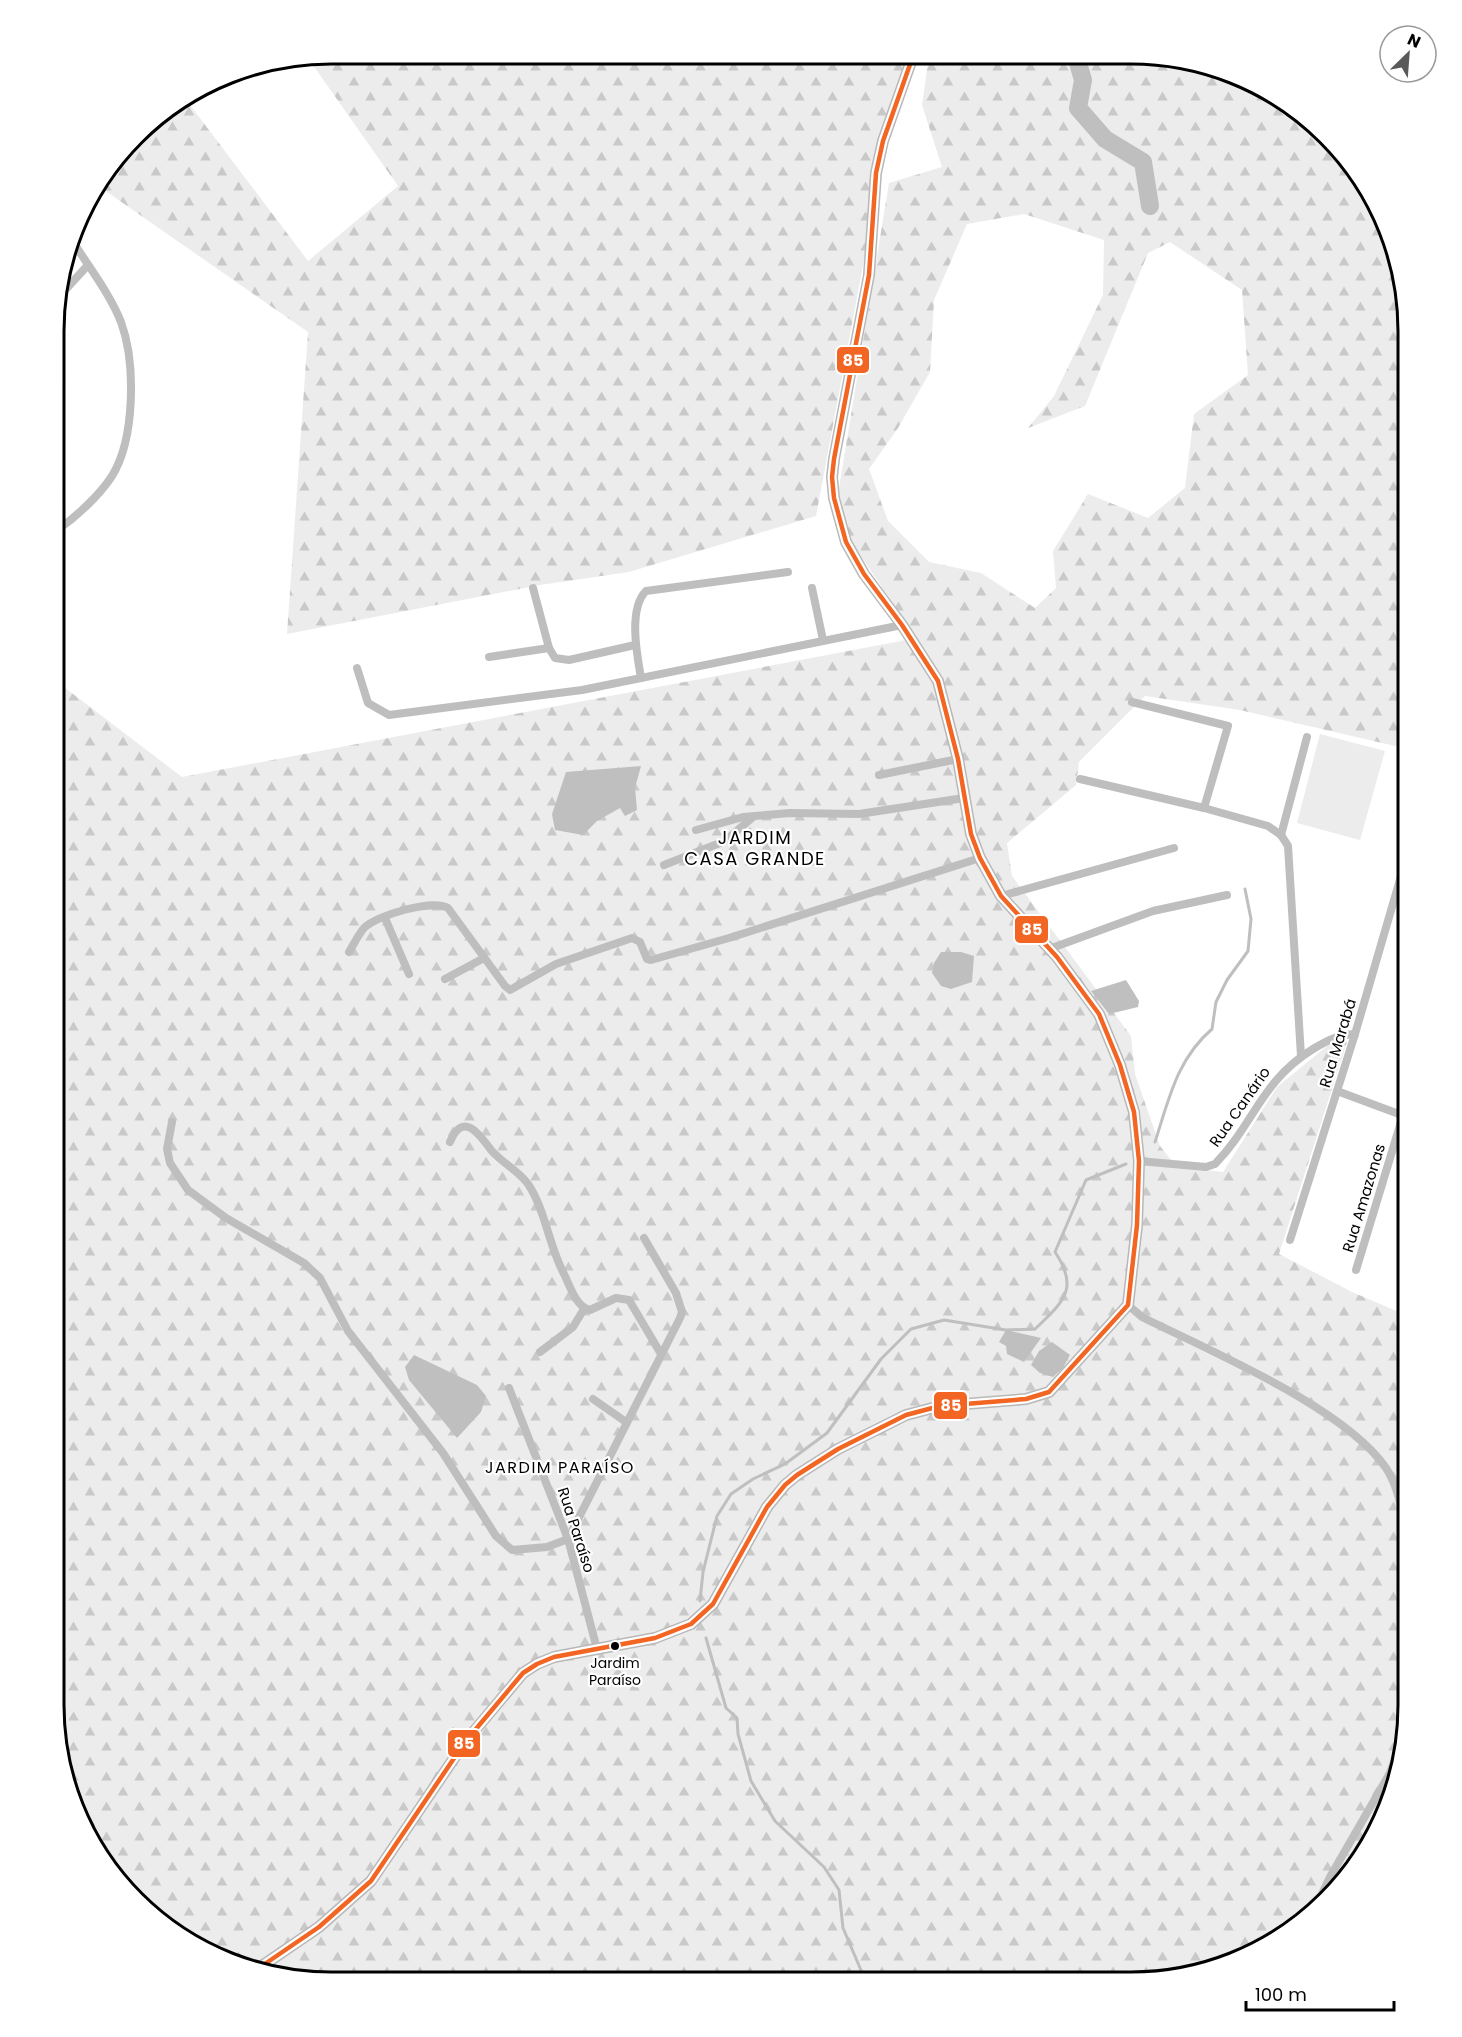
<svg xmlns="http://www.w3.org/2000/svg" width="1462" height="2037" font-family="Poppins,sans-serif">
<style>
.forest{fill:url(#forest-firs);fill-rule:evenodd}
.park{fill:#ececec}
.water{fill:#bfbfbf}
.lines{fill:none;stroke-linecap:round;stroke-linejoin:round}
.stream{stroke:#bfbfbf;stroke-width:3}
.river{stroke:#bfbfbf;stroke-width:18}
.minor{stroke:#bebebe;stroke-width:8}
.secondary{stroke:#b8b8b8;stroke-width:12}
.bus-1-casing{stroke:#fff;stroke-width:9}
.bus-1{stroke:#f26522;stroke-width:4.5}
.bus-dot{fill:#000;stroke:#fff;stroke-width:2}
.labels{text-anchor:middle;stroke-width:4.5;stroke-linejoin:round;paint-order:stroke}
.bus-label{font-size:14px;fill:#000;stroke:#fff}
.street-label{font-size:15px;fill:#000;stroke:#fff}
.neighbourhood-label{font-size:16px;letter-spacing:1.5px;fill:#000;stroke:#fff}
.quarter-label{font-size:18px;letter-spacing:1.5px;fill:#000;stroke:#fff}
.rim{fill:none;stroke:#000;stroke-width:3}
.line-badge{stroke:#fff;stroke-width:2}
.badge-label{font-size:16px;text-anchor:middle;font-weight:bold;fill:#fff}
</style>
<defs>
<pattern id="forest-firs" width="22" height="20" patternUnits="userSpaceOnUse" patternTransform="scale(1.5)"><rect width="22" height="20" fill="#ececec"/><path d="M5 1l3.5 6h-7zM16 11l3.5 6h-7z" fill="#c9c9c9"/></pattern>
</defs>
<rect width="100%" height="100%" fill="#fff"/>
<g class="forest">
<polygon points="331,54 727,55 728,60 907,56 871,223 816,516 629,572 540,585 287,634 308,332 97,185 149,122 187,101 308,261 398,186 308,58"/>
<path d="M929,56H1167L1237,75L1299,111L1380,209L1408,331V749L1240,710L1145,696L1079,762L1076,785L1007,843L1012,876L1131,1036L1135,1074L1160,1146L1176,1166L1223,1172L1277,1087L1332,1042H1347L1279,1254L1352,1292L1408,1316L1407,1724L1393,1795L1361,1860L1313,1914L1253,1955L1131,1983L295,1981L233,1964L163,1926L82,1828L54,1706L56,681L182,777L917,638L849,539L838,494L889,183L942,167L922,105ZM1024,214L1104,240L1103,295L1054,396L1028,428L1085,406L1148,253L1170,242L1242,290L1248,375L1194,414L1185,488L1148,518L1088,494L1053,551L1056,588L1035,608L981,573L929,562L888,521L869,469L898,428L930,372L934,300L967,224Z"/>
</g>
<polygon class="park" points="1320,734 1385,751 1360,840 1297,823"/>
<g class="water">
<polygon points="641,766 635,788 637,810 625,816 620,808 597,821 583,835 555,830 552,814 566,772"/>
<polygon points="941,952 961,952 974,956 972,982 951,989 941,986 932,973 934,963"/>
<polygon points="1126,980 1139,1001 1138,1007 1109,1014 1091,991"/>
<polygon points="1006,1330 1041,1338 1024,1362 1007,1354 1006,1346 999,1342"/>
<polygon points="1052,1342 1070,1355 1063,1368 1053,1377 1040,1373 1031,1365 1039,1351"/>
<polygon points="414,1355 477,1385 486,1396 481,1412 457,1438 409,1380 405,1367"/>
</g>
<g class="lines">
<g class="stream">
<path d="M1155,1142C1169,1099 1177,1059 1212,1029L1216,1002L1227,980L1248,951L1251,919L1245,889"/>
<path d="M700,1601L703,1572L717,1516L731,1494L753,1479L785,1464L827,1433L881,1359L911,1329L944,1320L1006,1330L1035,1329C1063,1302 1080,1289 1055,1252L1086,1180L1126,1164"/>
<polyline points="706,1638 726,1708 737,1718 738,1734 751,1781 775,1821 824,1867 839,1890 843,1928 866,1982"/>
</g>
<polyline class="river" points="1076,56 1083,80 1078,108 1105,139 1143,162 1150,206"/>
<g class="minor">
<polyline points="56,300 88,265"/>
<path d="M56,531C76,517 99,496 112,476C135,439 136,363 121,322C110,294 90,269 74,243"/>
<polyline points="812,588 823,640"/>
<polyline points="549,648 555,658 569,660 635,645"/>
<polyline points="489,657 549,648 533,588"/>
<polyline points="357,668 368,703 389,715 582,690 902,625"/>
<path d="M641,678C637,655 628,609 646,591L788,572"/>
<polyline points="1132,702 1228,726 1204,808"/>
<polyline points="879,775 958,759"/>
<polyline points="1080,779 1204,808 1268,826 1281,835 1288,846 1301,1056"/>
<polyline points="696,830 743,817 790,813 859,814 964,798"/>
<polyline points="1281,835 1307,737"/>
<polyline points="664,865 725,841 753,817"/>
<polyline points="1001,896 1174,848"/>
<polyline points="385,918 409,974"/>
<polyline points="1049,949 1153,911 1227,895"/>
<path d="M349,952C354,944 358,935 364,928C377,915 432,899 448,908L505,986L510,990L556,964L632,938L640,942L647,959L651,960L729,938L980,858"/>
<polyline points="445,979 484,958"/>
<polyline points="1337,1091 1407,1117"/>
<polyline points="172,1122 167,1149 170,1163 188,1190 226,1218 304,1263 320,1278 348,1331 443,1453 496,1536 512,1550 547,1547 568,1539 680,1318 682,1312 676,1293 644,1238"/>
<path d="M450,1142C463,1110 480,1135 491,1150C502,1163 518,1170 528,1184C545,1209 549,1246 564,1274C570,1286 576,1307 590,1310L616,1298L629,1300L661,1354"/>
<path d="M1139,1161L1206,1167L1215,1164C1254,1124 1261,1081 1313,1049C1328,1040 1338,1035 1355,1034"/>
<polyline points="1290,1240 1355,1034 1408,852"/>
<polyline points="1356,1270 1408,1099"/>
<path d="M1128,1305L1142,1317C1210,1351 1344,1407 1386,1468C1398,1486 1402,1511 1407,1532"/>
<polyline points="540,1352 573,1327 584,1309"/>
<polyline points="509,1388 568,1539 597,1649"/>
<polyline points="593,1399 626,1422"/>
<polyline points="1312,1915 1330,1877 1390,1773 1398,1750 1407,1652"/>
</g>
<polyline class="secondary" points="256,1970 319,1927 371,1881 465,1742 523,1673 537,1664 554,1657 655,1638 691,1624 713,1604 767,1507 785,1485 797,1475 838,1449 906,1415 940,1406 1026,1399 1049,1392 1128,1305 1137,1225 1139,1161 1134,1112 1120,1065 1099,1014 1057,957 1001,896 980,858 971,834 958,759 938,681 902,625 864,574 846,542 834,498 832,477 834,459 869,275 876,173 883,141 913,56"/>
<g class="bus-1-casing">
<polyline id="bus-1" points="256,1970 319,1927 371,1881 465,1742 523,1673 537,1664 554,1657 655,1638 691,1624 713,1604 767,1507 785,1485 797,1475 838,1449 906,1415 940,1406 1026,1399 1049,1392 1128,1305 1137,1225 1139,1161 1134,1112 1120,1065 1099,1014 1057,957 1001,896 980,858 971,834 958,759 938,681 902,625 864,574 846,542 834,498 832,477 834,459 869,275 876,173 883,141 913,56"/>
</g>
<use href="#bus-1" class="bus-1"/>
</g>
<circle class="bus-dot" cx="615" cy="1646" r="5"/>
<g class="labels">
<g class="bus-label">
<text x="615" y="1668">Jardim<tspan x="615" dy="17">Paraíso</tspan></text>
</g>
<g class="street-label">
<text transform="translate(1338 1043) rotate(-73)" y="5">Rua Marabá</text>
<text transform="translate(1240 1107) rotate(-55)" y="5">Rua Canário</text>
<text transform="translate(1364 1198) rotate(-73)" y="5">Rua Amazonas</text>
<text transform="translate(576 1530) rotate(72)" y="5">Rua Paraíso</text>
</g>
<g class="neighbourhood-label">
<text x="560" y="1473">JARDIM PARAÍSO</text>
</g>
<g class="quarter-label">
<text x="755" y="844">JARDIM<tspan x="755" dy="21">CASA GRANDE</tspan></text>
</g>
</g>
<path d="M0 0H1462V2037H0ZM331 64H1131A267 267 0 0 1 1398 331V1705A267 267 0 0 1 1131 1972H331A267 267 0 0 1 64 1705V331A267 267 0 0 1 331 64Z" fill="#fff" fill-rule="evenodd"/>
<path class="rim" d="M331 64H1131A267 267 0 0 1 1398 331V1705A267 267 0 0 1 1131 1972H331A267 267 0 0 1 64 1705V331A267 267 0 0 1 331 64Z"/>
<g class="line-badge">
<rect x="836" y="346" width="34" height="28" rx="6" fill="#f26522"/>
<rect x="1014" y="915" width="35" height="29" rx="6" fill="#f26522"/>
<rect x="933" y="1391" width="35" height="29" rx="6" fill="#f26522"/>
<rect x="447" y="1729" width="34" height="29" rx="6" fill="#f26522"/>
</g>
<g class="badge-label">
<text x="853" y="366">85</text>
<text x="1032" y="935">85</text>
<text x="951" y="1411">85</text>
<text x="464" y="1749">85</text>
</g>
<g transform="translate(1408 54) rotate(25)"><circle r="28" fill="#ffffff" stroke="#999999" stroke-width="1.5"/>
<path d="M0-4.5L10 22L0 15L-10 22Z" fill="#595959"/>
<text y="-9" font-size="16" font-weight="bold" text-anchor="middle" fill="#000000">N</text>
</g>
<path d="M1246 2001v9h148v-9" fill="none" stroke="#000000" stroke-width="3"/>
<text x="1255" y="2001" font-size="18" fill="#000000" stroke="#ffffff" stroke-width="4.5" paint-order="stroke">100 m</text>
</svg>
